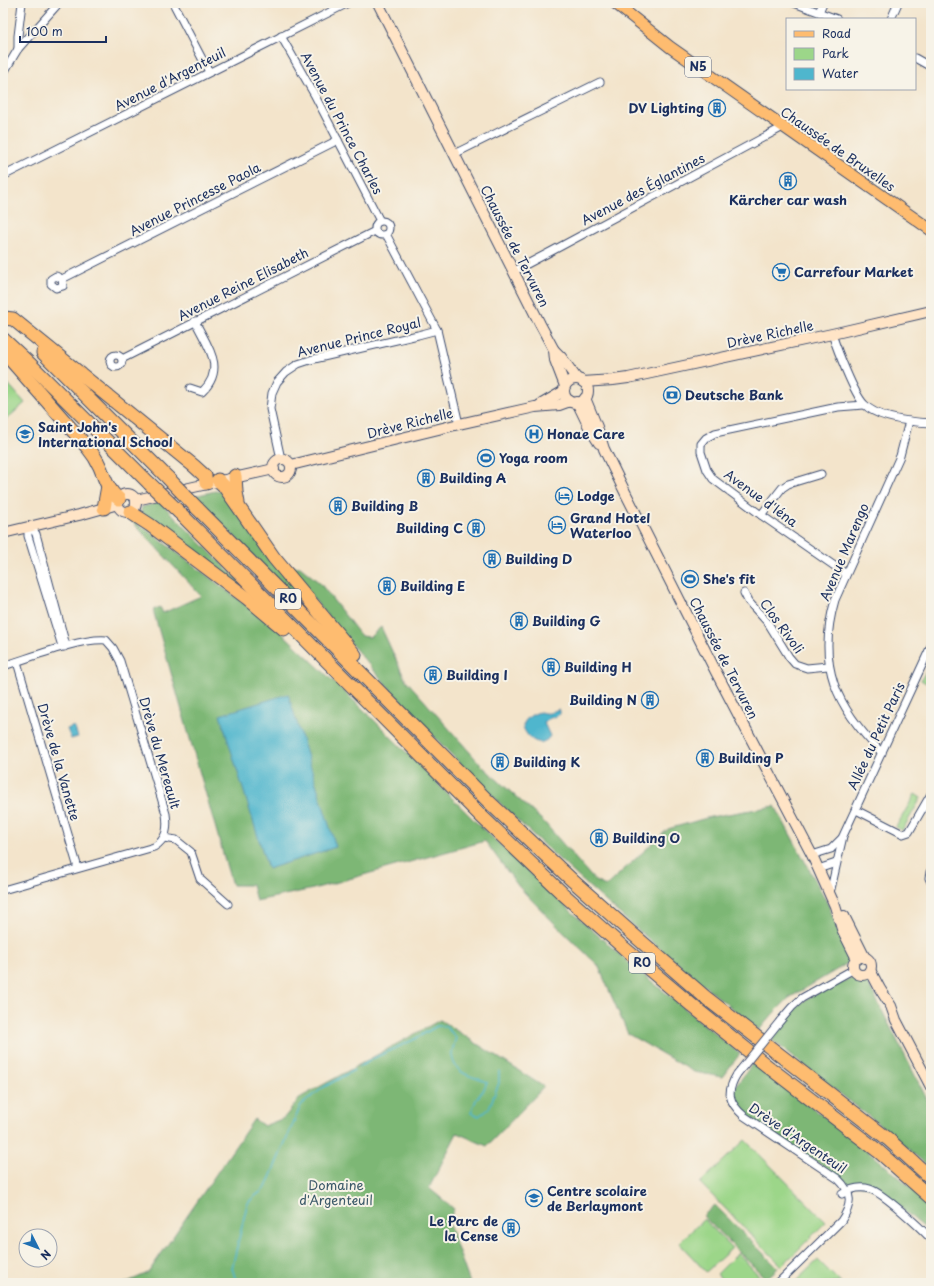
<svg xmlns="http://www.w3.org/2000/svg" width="934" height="1286" font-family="'Playpen Sans',sans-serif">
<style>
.green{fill:#9cd689;stroke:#5c8274}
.forest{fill:#7db775;stroke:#4c736a}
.water{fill:#4fb6cd;stroke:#357296}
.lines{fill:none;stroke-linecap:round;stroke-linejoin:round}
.stream{stroke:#4fb6cd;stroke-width:1.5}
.street-casing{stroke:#3b4a6e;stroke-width:9}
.secondary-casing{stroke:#3b4a6e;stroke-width:12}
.primary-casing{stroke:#3b4a6e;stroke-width:13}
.highway-casing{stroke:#3b4a6e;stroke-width:15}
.street{stroke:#fff;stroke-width:7}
.secondary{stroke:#ffe4c6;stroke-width:10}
.primary{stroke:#febc70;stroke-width:11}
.highway{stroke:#febc70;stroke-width:13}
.street-bridge-casing{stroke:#3b4a6e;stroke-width:9;stroke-linecap:butt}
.highway-bridge-casing{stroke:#3b4a6e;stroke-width:15;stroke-linecap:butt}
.street-bridge{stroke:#fff;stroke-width:7}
.highway-bridge{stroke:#febc70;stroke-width:13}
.labels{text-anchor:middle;stroke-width:4;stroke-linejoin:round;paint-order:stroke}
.shield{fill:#f7f3e8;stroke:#5d6a87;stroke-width:1}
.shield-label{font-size:12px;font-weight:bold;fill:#1b2f5e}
.street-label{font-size:13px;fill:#1b2f5e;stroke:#f7f3e8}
.poi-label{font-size:13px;font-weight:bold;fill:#1b2f5e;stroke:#f7f3e8;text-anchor:start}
.park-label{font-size:13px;fill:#3b5969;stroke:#f7f3e8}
</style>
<rect width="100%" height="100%" fill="#f7f3e8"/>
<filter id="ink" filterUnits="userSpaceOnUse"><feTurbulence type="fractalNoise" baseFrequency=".025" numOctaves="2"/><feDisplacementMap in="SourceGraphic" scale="8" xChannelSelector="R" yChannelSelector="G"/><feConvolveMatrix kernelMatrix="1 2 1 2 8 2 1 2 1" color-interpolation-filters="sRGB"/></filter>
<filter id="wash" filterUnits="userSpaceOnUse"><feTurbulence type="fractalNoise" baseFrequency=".012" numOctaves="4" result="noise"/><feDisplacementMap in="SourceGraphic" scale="16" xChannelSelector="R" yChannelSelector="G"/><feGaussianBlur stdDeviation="0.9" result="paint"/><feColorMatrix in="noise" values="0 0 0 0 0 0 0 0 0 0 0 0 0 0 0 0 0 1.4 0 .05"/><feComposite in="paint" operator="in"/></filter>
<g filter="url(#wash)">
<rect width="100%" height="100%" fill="#f3e4cb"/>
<g class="green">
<polygon points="3,378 25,403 3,422"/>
<polygon points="927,669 931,672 931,686 921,680"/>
<polygon points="915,794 921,798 902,831 896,827"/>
<polygon points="745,1140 826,1222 782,1266 700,1183"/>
<polygon points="704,1219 732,1248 706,1272 679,1243"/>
<polygon points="738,1253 764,1281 762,1283 725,1283 717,1274"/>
<polygon points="818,1260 841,1283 794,1283"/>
</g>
<g class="forest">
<polygon points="224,489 328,631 194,496"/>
<polygon points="160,502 274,616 142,516 141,511 142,507"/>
<polygon points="128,517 147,530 280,631 368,714 481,827 572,912 628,962 740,1054 722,1077 694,1072 628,1034 598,965 562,931 519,887 485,841 313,889 256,901 252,885 232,885 153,610 160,607 163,613 201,596"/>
<path d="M287,566L300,567L320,583L361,636L370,637L381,627L405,679L482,766L544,822L595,881L606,886L668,829L710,817L775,806L829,906L836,926L851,958L848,963L789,998L772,1015L759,1030C642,937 529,837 426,728C377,676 332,622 287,566Z"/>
<path d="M862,976L868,983L931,1107V1169L894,1136L772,1040C779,1030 786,1019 794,1010C807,996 843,979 862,976Z"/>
<polygon points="440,1020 544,1087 487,1146 457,1133 429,1188 454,1209 448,1222 470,1283 125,1283 148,1273 254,1119 264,1126 284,1118 301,1097"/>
<path d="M753,1063C814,1109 876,1154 931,1206V1233L879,1190L866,1186L849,1184L746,1115L734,1095L736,1086Z"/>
<polygon points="715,1205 778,1268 766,1279 703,1216"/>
</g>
<g class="water">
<polygon points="288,694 336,847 268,869 220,715"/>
<path d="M559,709L560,711V714C554,718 548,717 544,723L550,736C541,750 526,738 523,726C525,718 532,714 540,712C551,715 550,712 559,709Z"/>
<polygon points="74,726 78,737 71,739 67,729"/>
</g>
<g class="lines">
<g class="stream">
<path d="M359,1067L376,1057L413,1040L437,1026H445L456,1037C455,1043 451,1051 452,1056C455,1075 472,1076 487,1082L483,1091L477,1098L471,1112L479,1116L489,1108L499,1083V1071"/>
<path d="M237,1283L232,1268L247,1205C252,1196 260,1194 266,1187L301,1105L324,1087L354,1070"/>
</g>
</g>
</g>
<g filter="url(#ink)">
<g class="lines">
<g class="street-casing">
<g id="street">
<polyline points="173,3 209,72"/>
<polyline points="794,3 837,19"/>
<polyline points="819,12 823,3"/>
<polyline points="891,19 898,3"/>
<polyline points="281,36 314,94 380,221"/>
<polyline points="18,49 18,36 22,3"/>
<polyline points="915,58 931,67"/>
<polyline points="3,74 18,49 59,3"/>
<polyline points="454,154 600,82"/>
<polyline points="3,176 348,3"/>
<circle cx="382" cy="228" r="7"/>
<polyline points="386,234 437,330 459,424"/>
<polyline points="514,271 552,251 783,127"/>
<polygon points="56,276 62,279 63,286 56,288 51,284 51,279"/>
<polyline points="62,279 338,140"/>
<path d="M832,334C837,349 854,394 864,404C878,419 911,422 931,423"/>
<circle cx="116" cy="361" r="6"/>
<polyline points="122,359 375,231"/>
<path d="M190,388L202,392C227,368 207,346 195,321"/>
<polyline points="281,459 270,409 272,393 277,382 286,372 298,364 310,360 418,335 437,330"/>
<polyline points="761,515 782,488 788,484 821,474"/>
<polygon points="31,526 36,534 65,642 64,647 61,643 28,536 28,531"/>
<polyline points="846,574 761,515 713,479 707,470 701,452 701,444 706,438 715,433 838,407 864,405"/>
<polyline points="744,593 748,601 768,623 789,657 795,664 807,668 828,666"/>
<polyline points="17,662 78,868"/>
<path d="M3,666C30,658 79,638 106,640L113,648L120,661L166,814C168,828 167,839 154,847L3,890"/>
<path d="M882,753C836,707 816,665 835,600L900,456L909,421"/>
<polyline points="856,810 903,834 909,832 931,794"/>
<polyline points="164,838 176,840 191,852 200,879 228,904"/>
<polyline points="812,855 831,849 842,838"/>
<polyline points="817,866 821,868 836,863"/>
<polyline points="930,872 929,878 931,882"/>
<polyline points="831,889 843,836 931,646"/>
<polyline points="780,1021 792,1007 802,998 854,969"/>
<path d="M737,1074C726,1092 728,1102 744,1116L838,1179C853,1193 852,1205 841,1221L778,1283"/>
<path d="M842,1194C850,1189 860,1186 870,1189C883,1193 920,1227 931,1239"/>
</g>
</g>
<g class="secondary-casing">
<g id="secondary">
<polyline points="378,3 540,324 554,350 561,357 577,379"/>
<polyline points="554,350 555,360 565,386"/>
<circle cx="576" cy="391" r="12"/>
<polyline points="583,382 613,380 628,378 832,334 931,311"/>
<polyline points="585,398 597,427 604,449 625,492 716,672 812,855 835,906 842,929 857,959"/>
<polyline points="577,402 590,429 599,443"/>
<polyline points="540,405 564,391"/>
<circle cx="282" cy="468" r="9"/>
<polyline points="291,465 459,424 535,407 559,405 570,401"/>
<circle cx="127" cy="503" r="9"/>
<polyline points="136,500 274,469"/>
<polyline points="3,533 79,515 118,504"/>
<polyline points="844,916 865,958"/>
<circle cx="862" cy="966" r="9"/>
<polyline points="870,970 880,989 891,1006 896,1020 931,1087"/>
</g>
</g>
<g class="primary-casing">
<polyline id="primary" points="615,3 670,47 931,230"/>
</g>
<g class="highway-casing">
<g id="highway">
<polyline points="4,318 13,319 194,466 205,476 206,483"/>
<polyline points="3,339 31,365 149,483"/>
<path d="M3,351L88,448C93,454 97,460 100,467C105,479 108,491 119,499"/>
<polyline points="43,353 168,478"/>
<polyline points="235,476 236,492 238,503"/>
<polyline points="218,480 224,486 274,558 355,655"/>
<polyline points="104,508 108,486"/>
<polyline points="197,508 489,802 573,881 635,936 705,997 888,1139 931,1178"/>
<polyline points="130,512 150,525 247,598 284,629"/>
<polyline points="179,512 479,814 562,893 624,948 695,1008 766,1065 878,1151 931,1198"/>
</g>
</g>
<use href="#street" class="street"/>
<use href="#secondary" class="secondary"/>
<use href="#primary" class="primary"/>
<use href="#highway" class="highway"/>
<g class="street-bridge-casing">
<polyline id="street-bridge" points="737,1074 780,1021"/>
</g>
<g class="highway-bridge-casing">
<g id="highway-bridge">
<polyline points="168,478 197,508"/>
<polyline points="149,483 179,512"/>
</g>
</g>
<use href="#street-bridge" class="street-bridge"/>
<use href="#highway-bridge" class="highway-bridge"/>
</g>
</g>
<defs>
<g id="building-ring" transform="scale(0.9)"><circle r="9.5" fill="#f7f3e8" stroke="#1f6fb2" stroke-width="1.5"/><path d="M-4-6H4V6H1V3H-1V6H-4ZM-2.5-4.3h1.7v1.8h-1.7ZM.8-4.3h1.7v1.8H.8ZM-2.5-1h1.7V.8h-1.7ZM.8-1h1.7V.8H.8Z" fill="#1f6fb2"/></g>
<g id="supermarket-ring" transform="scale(0.9)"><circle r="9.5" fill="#f7f3e8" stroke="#1f6fb2" stroke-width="1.5"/><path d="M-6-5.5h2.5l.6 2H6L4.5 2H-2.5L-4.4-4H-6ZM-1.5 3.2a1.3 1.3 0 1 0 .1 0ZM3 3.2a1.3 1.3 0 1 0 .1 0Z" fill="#1f6fb2"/></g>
<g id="bank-ring" transform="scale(0.9)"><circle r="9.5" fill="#f7f3e8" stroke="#1f6fb2" stroke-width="1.5"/><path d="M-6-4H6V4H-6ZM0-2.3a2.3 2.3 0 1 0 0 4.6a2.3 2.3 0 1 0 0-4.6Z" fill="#1f6fb2"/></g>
<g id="school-ring" transform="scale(0.9)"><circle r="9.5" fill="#f7f3e8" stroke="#1f6fb2" stroke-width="1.5"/><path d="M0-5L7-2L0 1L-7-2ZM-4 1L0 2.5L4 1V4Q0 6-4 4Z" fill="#1f6fb2"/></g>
<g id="hospital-ring" transform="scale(0.9)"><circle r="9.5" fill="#f7f3e8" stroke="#1f6fb2" stroke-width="1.5"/><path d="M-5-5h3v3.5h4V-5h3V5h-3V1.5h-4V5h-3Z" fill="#1f6fb2"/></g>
<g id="stadium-ring" transform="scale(0.9)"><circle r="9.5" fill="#f7f3e8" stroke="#1f6fb2" stroke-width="1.5"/><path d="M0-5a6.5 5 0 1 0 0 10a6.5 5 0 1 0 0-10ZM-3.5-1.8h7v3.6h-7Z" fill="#1f6fb2"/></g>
<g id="hotel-ring" transform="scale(0.9)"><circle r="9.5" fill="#f7f3e8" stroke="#1f6fb2" stroke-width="1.5"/><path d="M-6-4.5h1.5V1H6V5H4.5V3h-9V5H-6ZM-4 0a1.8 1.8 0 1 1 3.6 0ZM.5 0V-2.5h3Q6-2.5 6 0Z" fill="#1f6fb2"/></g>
</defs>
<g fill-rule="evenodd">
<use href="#building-ring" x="717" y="108"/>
<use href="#building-ring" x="788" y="181"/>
<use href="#supermarket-ring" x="781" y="272"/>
<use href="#bank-ring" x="672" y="395"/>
<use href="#school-ring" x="25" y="434"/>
<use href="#hospital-ring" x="534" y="434"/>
<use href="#stadium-ring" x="486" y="458"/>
<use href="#building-ring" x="426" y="478"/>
<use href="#hotel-ring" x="564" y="496"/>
<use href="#building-ring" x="338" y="506"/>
<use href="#hotel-ring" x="557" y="525"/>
<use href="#building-ring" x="476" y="528"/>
<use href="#building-ring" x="492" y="559"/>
<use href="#stadium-ring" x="690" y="579"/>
<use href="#building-ring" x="387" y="586"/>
<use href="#building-ring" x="519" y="621"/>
<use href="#building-ring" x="551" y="667"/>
<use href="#building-ring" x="433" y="675"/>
<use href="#building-ring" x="650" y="700"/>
<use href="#building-ring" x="705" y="758"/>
<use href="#building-ring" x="500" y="762"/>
<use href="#building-ring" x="599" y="838"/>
<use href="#school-ring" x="534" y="1198"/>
<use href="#building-ring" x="511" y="1228"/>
</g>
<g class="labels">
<g class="shield">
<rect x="685" y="57" width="26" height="20" rx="3"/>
<rect x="275" y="589" width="26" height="20" rx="3"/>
<rect x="629" y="953" width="26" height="20" rx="3"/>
</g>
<g class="shield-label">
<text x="698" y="71">N5</text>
<text x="288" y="603">R0</text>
<text x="642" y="967">R0</text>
</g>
<g class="street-label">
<text transform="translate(170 79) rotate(-27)" y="5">Avenue d'Argenteuil</text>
<text transform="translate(342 123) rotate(62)" y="5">Avenue du Prince Charles</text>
<text transform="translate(838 149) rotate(35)" y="5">Chaussée de Bruxelles</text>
<text transform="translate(643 189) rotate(-28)" y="5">Avenue des Églantines</text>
<text transform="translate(195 199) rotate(-27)" y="5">Avenue Princesse Paola</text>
<text transform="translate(515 246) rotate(63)" y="5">Chaussée de Tervuren</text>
<text transform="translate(243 284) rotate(-27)" y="5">Avenue Reine Elisabeth</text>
<text transform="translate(770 334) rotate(-12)" y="5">Drève Richelle</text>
<text transform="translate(359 337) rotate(-14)" y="5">Avenue Prince Royal</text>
<text transform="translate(410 423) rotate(-14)" y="5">Drève Richelle</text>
<text transform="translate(761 498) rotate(36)" y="5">Avenue d'Iéna</text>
<text transform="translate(844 552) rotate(-67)" y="5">Avenue Marengo</text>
<text transform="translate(782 626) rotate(54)" y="5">Clos Rivoli</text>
<text transform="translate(724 658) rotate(63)" y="5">Chaussée de Tervuren</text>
<text transform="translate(876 736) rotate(-65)" y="5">Allée du Petit Paris</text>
<text transform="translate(160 753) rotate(74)" y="5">Drève du Mereault</text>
<text transform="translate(59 762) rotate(74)" y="5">Drève de la Vanette</text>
<text transform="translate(798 1138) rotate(34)" y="5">Drève d'Argenteuil</text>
</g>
<g class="poi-label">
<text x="704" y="113" text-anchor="end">DV Lighting</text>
<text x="788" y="205" text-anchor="middle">Kärcher car wash</text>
<text x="794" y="277">Carrefour Market</text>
<text x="685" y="400">Deutsche Bank</text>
<text x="38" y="432">Saint John's<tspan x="38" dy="15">International School</tspan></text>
<text x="547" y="439">Honae Care</text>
<text x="499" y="463">Yoga room</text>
<text x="439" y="483">Building A</text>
<text x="577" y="501">Lodge</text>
<text x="351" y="511">Building B</text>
<text x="570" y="523">Grand Hotel<tspan x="570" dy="15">Waterloo</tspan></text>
<text x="463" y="533" text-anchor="end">Building C</text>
<text x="505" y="564">Building D</text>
<text x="703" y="584">She's fit</text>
<text x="400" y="591">Building E</text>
<text x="532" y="626">Building G</text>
<text x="564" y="672">Building H</text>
<text x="446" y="680">Building I</text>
<text x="637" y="705" text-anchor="end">Building N</text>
<text x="718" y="763">Building P</text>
<text x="513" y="767">Building K</text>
<text x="612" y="843">Building O</text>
<text x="547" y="1196">Centre scolaire<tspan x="547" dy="15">de Berlaymont</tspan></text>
<text x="498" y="1226" text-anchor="end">Le Parc de<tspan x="498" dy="15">la Cense</tspan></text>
</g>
<g class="park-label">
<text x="336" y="1190">Domaine<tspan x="336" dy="15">d'Argenteuil</tspan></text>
</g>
</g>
<rect width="934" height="1286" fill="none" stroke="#f7f3e8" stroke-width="16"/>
<rect x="786" y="18" width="130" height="72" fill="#f7f3e8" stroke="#9fa5b1"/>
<rect x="794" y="31" width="20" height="6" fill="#febc70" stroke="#9fa5b1"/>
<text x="822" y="38" font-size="12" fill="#1b2f5e">Road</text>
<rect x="794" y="48" width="20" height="12" fill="#9cd689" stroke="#9fa5b1"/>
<text x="822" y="58" font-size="12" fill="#1b2f5e">Park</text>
<rect x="794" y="68" width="20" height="12" fill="#4fb6cd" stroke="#9fa5b1"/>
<text x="822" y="78" font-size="12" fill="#1b2f5e">Water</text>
<g transform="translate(38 1248) rotate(132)"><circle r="19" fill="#f7f3e8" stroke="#9fa5b1"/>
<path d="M0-3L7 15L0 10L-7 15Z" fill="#1f6fb2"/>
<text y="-6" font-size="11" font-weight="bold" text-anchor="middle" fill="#1b2f5e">N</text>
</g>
<path d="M20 36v6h86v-6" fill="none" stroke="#1b2f5e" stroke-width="2"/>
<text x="26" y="36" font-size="12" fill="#1b2f5e" stroke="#f7f3e8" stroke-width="3" paint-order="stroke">100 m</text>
</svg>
